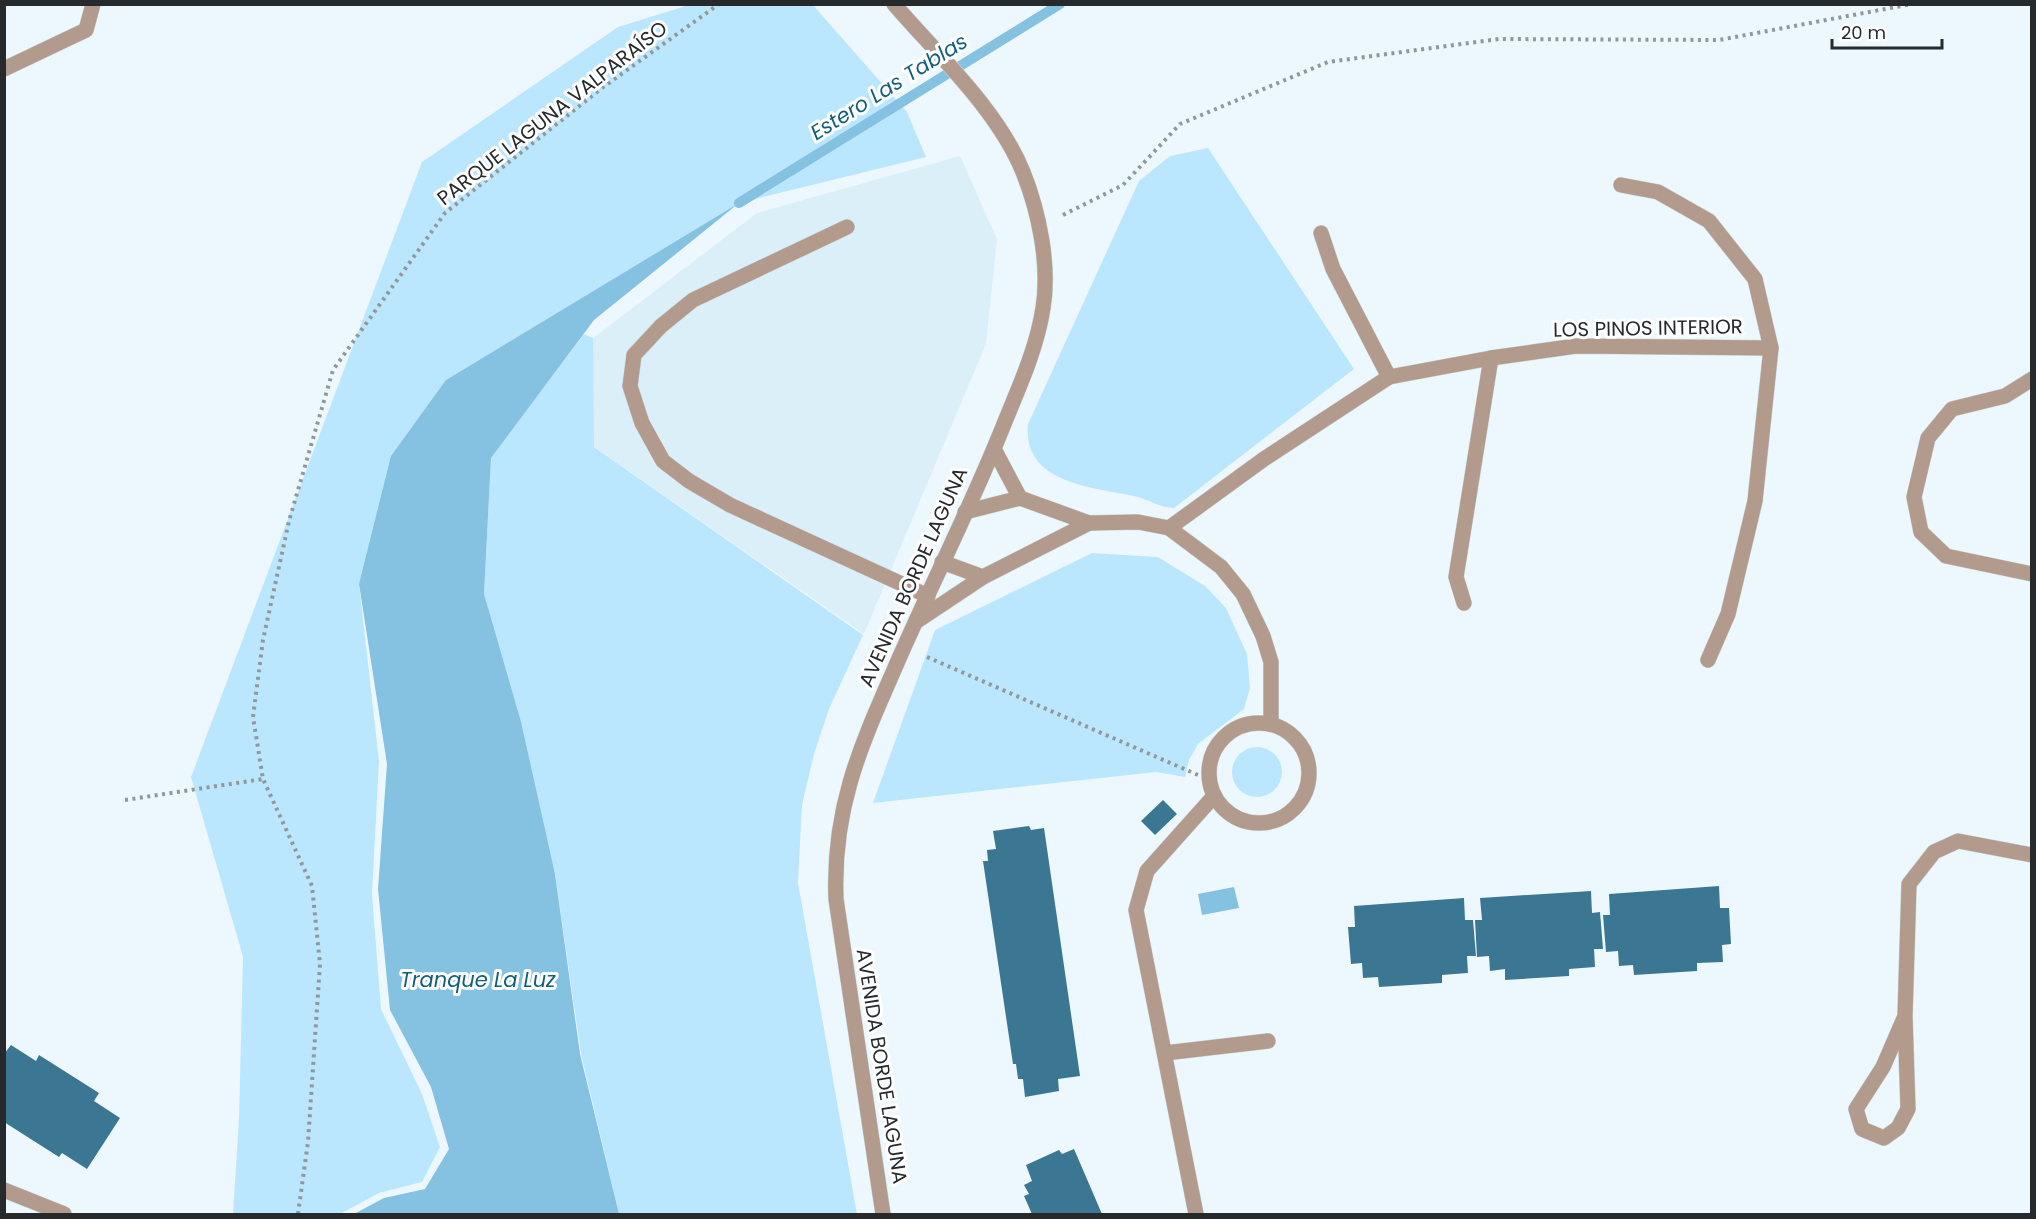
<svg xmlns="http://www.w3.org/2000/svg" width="2036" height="1219" font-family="Poppins,sans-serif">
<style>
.built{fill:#dbeff9}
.green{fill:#bbe7fe}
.water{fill:#85c1e0}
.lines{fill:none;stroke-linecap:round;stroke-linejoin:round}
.stream{stroke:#85c1e0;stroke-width:10}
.building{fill:#3b7793}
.minor-casing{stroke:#c9d3d8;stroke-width:16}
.path{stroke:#91989c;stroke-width:4;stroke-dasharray:3 4.5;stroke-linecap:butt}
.minor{stroke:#b29b8d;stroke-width:15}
.labels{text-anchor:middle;stroke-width:6;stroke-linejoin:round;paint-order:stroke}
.street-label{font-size:20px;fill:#262a2c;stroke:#fff}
.water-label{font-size:21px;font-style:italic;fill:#125e7d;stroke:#fff}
</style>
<rect width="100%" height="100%" fill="#edf8fe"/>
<polygon class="built" points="960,156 997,239 986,344 864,634 593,446 593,338 757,213"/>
<g class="green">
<polygon points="689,5 813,5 907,112 926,157 739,203 446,380 359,584 379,761 372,894 381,1009 422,1094 440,1147 422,1182 379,1193 340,1214 233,1214 239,1119 243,957 191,777 422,162 618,27"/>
<path d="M1208,148L1354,369L1174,508C1160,508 1148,499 1134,496C1093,487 1022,484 1028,424L1139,181L1170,156Z"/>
<polygon points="584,334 593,338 594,447 863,635 829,709 814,754 802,805 798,883 857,1214 619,1214 581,1054 555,873 484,594 491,457"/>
<polygon points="1092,553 1158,557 1205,586 1226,608 1247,654 1250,688 1244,709 1198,744 1189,760 1185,777 1156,772 873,803 935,630"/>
<circle cx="1257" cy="772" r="25"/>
</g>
<g class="water">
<polygon points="739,203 594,320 491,458 484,594 521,722 555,874 580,1054 619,1214 354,1214 384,1198 425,1189 449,1149 431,1087 390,1010 378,889 387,764 359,584 391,456 446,380"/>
<polygon points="1234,887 1239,908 1202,915 1198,894"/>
</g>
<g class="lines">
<polyline class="stream" points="739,203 1060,4"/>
</g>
<g class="building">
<polygon points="1163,800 1177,814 1155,835 1141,821"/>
<polygon points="1029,826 1031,830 1044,828 1080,1076 1058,1079 1059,1091 1025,1097 1023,1079 1018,1079 1016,1064 1013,1064 983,861 988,861 987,850 996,849 993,831"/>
<polygon points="1719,886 1720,908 1729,908 1731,944 1722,945 1723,962 1697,963 1697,971 1634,975 1633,965 1619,966 1618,951 1606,952 1603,915 1610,915 1609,894"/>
<polygon points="1591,891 1592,913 1600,912 1603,949 1594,949 1595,967 1569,969 1569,976 1505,980 1505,969 1490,971 1489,956 1477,957 1475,920 1482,920 1480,898"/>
<polygon points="1464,898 1465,920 1473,920 1476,956 1467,956 1468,973 1442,975 1442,983 1379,987 1378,977 1363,978 1362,963 1351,964 1348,927 1355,927 1354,906"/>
<polygon points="11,1045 36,1061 39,1055 99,1093 94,1101 120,1118 87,1169 62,1153 59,1157 4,1122 4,1054"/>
<polygon points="1074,1149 1102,1214 1032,1214 1024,1196 1029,1194 1024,1185 1032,1181 1026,1165 1059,1150 1062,1154"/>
</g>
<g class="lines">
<g class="minor-casing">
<g id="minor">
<polyline points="4,69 86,30 93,4"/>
<polyline points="1621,185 1658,192 1709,221 1755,279 1771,348 1755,501 1728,614 1708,660"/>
<polyline points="847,227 693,300 661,326 634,355 630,386 642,423 663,461 689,481 730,505 928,596"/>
<polyline points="1321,233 1333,269 1389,377"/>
<polyline points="2032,379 2005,396 1952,409 1928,438 1914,497 1921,532 1946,556 2032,574"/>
<polyline points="994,449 1020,498 1089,523 1138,522 1169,528 1221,567 1243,594 1263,636 1271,662 1271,723"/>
<polyline points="965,512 1020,498"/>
<polyline points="1169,528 1264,459 1389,377 1491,358 1576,346 1771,348"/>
<polyline points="942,562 983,577"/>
<polyline points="1464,603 1456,577 1491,358"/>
<polyline points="917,621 983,577 1089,523"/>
<circle cx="1259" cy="773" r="50"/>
<polyline points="1905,1016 1883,1067 1856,1109 1862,1129 1884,1138 1898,1128 1908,1109 1905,1016 1909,884 1934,852 1958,841 2032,855"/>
<polyline points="1165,1053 1268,1041"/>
<polyline points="4,1190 64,1214"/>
<path d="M883,1214L836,899C832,803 864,739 901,654C935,577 973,502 1004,424C1019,387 1037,348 1043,308C1050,265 1039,212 1023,172C998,110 938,55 894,4"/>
<polyline points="1196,1214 1136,910 1147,871 1214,796"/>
</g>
</g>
<g class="path">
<polyline points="1063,215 1123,185 1180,124 1328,62 1499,39 1719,40 1912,4"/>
<polyline points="927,657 1198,775"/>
<polyline points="125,800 263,779"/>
<polyline points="298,1214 308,1142 320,964 312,886 263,779 253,717 263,640 289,521 333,370 445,213 602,88 719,4"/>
</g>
<use href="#minor" class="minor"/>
</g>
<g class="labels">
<g class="street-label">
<text transform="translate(552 113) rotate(-38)" y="7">PARQUE LAGUNA VALPARAÍSO</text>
<text transform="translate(1648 328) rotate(-1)" y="7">LOS PINOS INTERIOR</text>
<text transform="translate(913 577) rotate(-66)" y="7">AVENIDA BORDE LAGUNA</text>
<text transform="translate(882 1066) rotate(81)" y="7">AVENIDA BORDE LAGUNA</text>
</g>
<g class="water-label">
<text transform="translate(889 87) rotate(-32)" y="7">Estero Las Tablas</text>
<text x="478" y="987">Tranque La Luz</text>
</g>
</g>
<rect width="2036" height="1219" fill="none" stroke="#262a2c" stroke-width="12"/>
<path d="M1832 39v9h110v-9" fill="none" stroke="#262a2c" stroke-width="3"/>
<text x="1841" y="39" font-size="18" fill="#262a2c" stroke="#ffffff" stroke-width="4.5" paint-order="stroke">20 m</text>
</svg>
